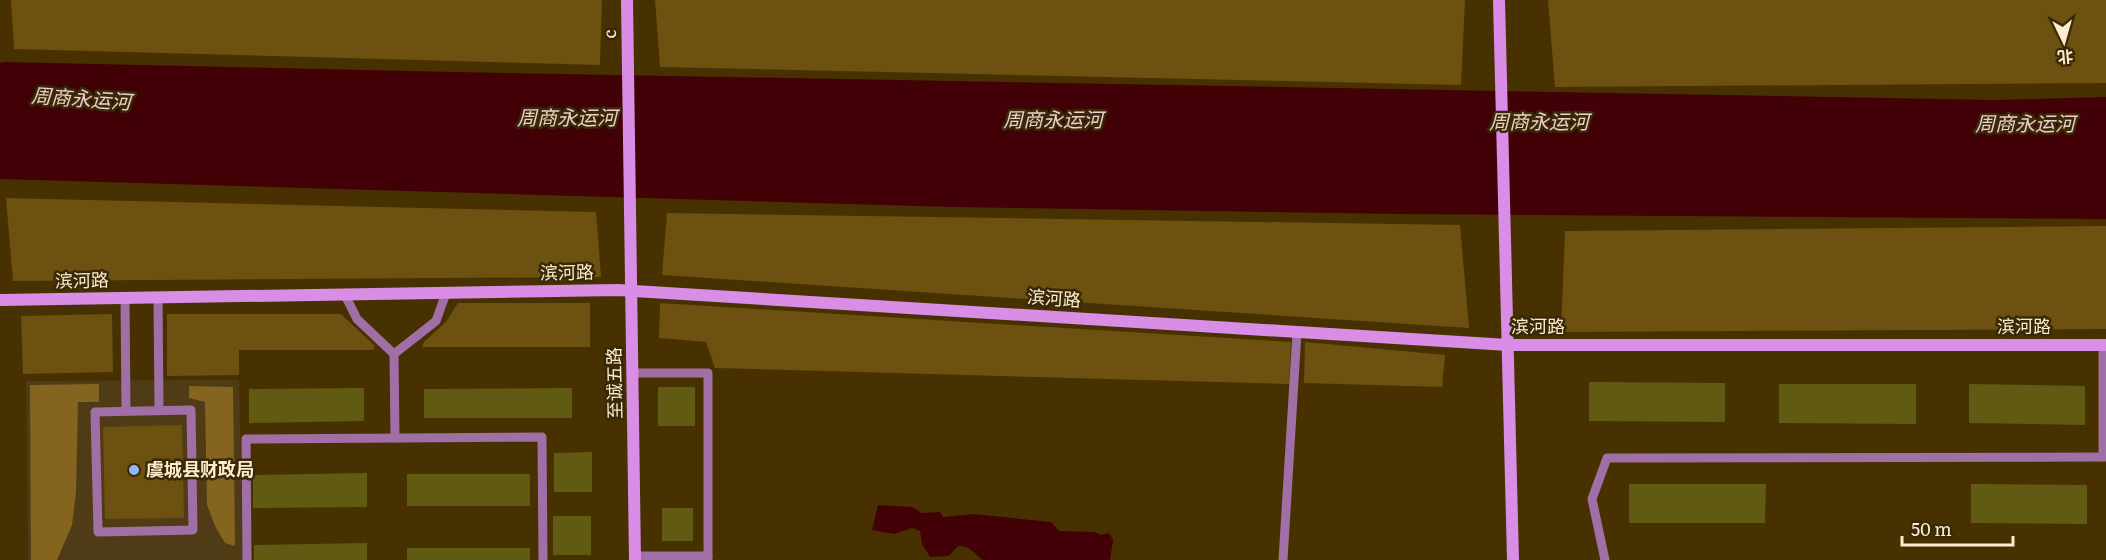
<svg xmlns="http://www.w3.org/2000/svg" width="2106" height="560" font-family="Literata,'Noto Sans SC',serif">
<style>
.built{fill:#4f3c17}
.green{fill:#6d5110}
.forest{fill:#84641f}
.water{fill:#410107}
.building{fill:#615a13}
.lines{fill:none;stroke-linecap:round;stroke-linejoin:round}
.lane{stroke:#9f6fa5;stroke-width:9}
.secondary{stroke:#da8de4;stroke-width:12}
.poi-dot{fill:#93b7fd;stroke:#382907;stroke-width:2}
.labels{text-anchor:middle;stroke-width:5;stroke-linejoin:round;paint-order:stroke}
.street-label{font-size:18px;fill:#fdeccd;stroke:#382907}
.poi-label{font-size:18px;font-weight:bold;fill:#fdeccd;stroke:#382907;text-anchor:start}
.water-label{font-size:20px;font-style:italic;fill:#eecdcb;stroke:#382907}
</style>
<rect width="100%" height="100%" fill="#473100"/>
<polygon class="built" points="239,380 243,560 28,560 26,381"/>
<g class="green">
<polygon points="11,0 602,0 600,65 14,49"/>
<polygon points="655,0 1465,0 1461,85 660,67"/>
<polygon points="1548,0 2106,0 2106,83 1555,87"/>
<polygon points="6,198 596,212 601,277 13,281"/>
<polygon points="667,213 1460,225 1469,328 662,275"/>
<polygon points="2106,226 2106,329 1561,332 1565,231"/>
<polygon points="458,303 590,303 590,347 422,347 424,342 446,322"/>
<polygon points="660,303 1291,342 1289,384 715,368 706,342 659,338"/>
<polygon points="112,314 113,372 23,374 21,316"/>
<polygon points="167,314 341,314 375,346 373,350 239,350 239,375 167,376"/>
<polygon points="1305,342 1445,355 1442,387 1304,383"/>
<polygon points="182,425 184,518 105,519 103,427"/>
</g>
<g class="forest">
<polygon points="99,384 99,402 78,402 76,492 72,525 57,560 31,560 30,385"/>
<polygon points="189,386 233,387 235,546 225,543 216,528 207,505 205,402 189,398"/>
</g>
<g class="water">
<polygon points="4,62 454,72 1996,100 2106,97 2106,219 1399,214 953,207 0,179 0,63"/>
<path d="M878,505L912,507L922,513L940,512L943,517L973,514L1051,522L1059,531L1095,532L1101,535L1109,533L1113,540L1110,560H983C973,553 971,546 958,546L949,556L930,557L922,544L920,531L912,528L894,534L872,530Z"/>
</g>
<g class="building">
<polygon points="1589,382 1725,383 1725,422 1589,421"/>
<polygon points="1779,384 1916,384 1916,424 1779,423"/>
<polygon points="1969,384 2085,386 2085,425 1969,423"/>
<rect x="658" y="387" width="37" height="39"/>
<polygon points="364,388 364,421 249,423 249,389"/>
<polygon points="572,388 572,418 424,418 424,389"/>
<polygon points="592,452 592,492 554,492 554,453"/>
<polygon points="367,473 367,507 253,508 253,475"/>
<rect x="407" y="474" width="123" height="32"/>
<polygon points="1629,484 1766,484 1765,523 1629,523"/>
<polygon points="1971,484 2087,485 2087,524 1971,523"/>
<rect x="662" y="508" width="31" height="33"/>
<rect x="553" y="516" width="38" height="39"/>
<polygon points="367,543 367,560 254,560 254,545"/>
<rect x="407" y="548" width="123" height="12"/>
</g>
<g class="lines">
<g class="lane">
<polyline points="345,295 357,319 394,354"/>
<polyline points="158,298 159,410"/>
<polyline points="125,299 126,411"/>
<polyline points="633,373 708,373 708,556"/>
<polygon points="191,410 193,530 98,532 95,412"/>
<polyline points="395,438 394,354 436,321 446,293"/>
<polyline points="2103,457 2103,345"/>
<polyline points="635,556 708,556 708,560"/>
<polyline points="247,560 246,439 542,437 543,560"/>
<polyline points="1283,560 1297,332"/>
<polyline points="1605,560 1592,499 1607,458 2106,457"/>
</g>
<g class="secondary">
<polyline points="627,0 635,560"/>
<polyline points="1499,0 1513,560"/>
<polyline points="0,300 618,290 1508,345 2106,345"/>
</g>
</g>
<circle class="poi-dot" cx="134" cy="470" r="6"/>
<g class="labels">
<g class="street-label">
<text transform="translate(610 34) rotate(-91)" y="6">c</text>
<text transform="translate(567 273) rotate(-1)" y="6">滨河路</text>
<text transform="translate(82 281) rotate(-1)" y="6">滨河路</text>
<text transform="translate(1054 299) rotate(4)" y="6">滨河路</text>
<text x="1538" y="333">滨河路</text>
<text x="2024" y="333">滨河路</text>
<text transform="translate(615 383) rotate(-91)" y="6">至诚五路</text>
</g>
<g class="poi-label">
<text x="146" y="476">虞城县财政局</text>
</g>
<g class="water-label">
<text transform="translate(81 99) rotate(4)" y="7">周商永运河</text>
<text x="567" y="125">周商永运河</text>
<text x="1053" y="127">周商永运河</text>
<text x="1539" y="129">周商永运河</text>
<text x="2025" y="131">周商永运河</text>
</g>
</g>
<g transform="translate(2064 42) rotate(175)" stroke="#382907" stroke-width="4.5" paint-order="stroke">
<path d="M0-4.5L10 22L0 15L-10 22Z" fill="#fdeccd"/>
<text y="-9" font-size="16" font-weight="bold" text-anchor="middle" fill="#fdeccd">北</text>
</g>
<path d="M1902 536v9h111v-9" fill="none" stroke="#fdeccd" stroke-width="3"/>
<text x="1911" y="536" font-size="18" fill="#fdeccd" stroke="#382907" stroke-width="4.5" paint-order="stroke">50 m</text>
</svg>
